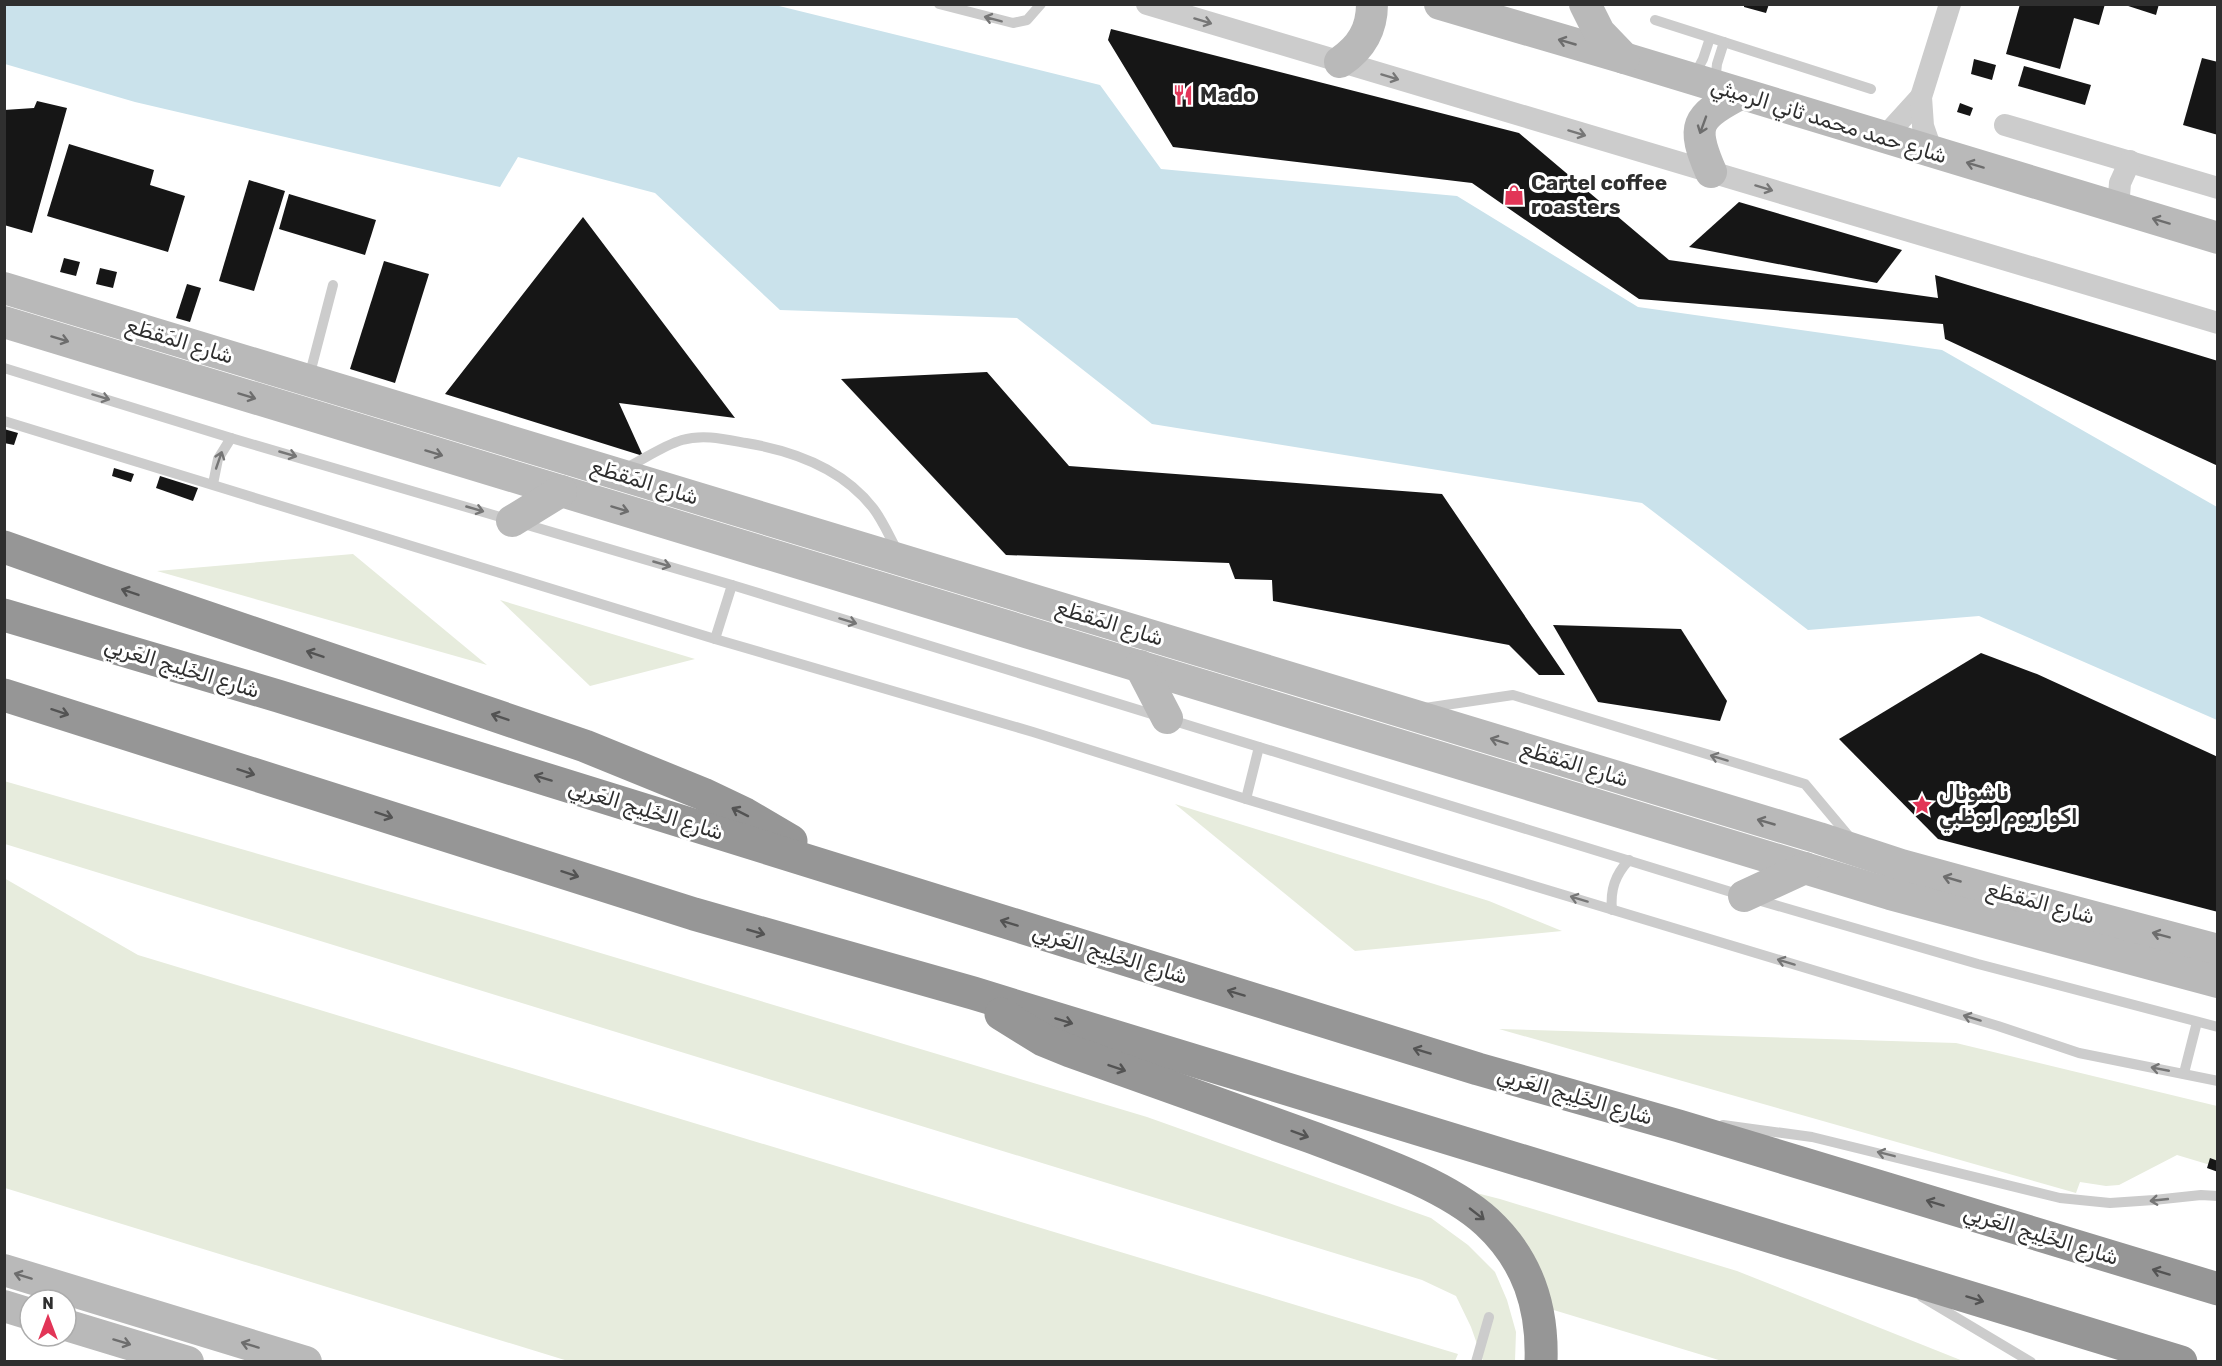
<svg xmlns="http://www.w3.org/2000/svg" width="2222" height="1366" font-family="Rubik,Cairo,sans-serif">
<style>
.green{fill:#e7ecdd}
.water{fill:#cae2eb}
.building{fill:#161616}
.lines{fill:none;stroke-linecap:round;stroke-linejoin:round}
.lane{stroke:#ccc;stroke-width:10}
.street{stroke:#ccc;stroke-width:22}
.secondary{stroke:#b9b9b9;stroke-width:32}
.highway{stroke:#969696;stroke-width:33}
.oneway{stroke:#767676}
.oneway2{stroke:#6d6d6d}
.oneway3{stroke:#535353}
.labels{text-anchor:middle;stroke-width:6;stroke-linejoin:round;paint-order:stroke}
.poi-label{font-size:21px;font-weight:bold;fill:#2f2f2f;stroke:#fff;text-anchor:start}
.street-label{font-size:21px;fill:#2f2f2f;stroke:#fff}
</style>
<rect width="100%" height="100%" fill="#fff"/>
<g class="green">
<polygon points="353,554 487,665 157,571"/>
<polygon points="500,600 695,659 590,686"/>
<polygon points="4,781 527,931 1147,1117 1431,1218 1468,1245 1495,1272 1507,1300 1516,1332 1515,1361 1483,1361 1471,1327 1456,1296 1422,1280 5,844"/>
<polygon points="1175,804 1489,901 1562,931 1355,951"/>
<polygon points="4,878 138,955 1458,1354 1455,1361 568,1361 5,1188"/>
<polygon points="1499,1029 1956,1043 2217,1106 2217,1167 2177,1155 2119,1185 2106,1186 2080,1182 2076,1193"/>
<polygon points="1445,1185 1500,1199 1737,1271 1963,1361 1722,1361 1547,1308"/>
</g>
<polygon class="water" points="4,5 775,5 1100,85 1161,169 1457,196 1638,307 1942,350 2217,507 2217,720 1979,616 1808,630 1642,503 1152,424 1017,318 780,310 655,193 518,157 500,187 135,102 5,64"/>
<g class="building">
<polygon points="1744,4 1769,4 1766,13 1744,7"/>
<polygon points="2020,4 2105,4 2099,25 2074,18 2060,69 2006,54"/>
<polygon points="2122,4 2159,4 2156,15"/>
<polygon points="1111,29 1519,133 1669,260 1938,298 1935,275 2218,361 2218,466 1945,339 1943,324 1639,299 1472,183 1173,147 1108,40"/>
<polygon points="2202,58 2218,62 2218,135 2183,125"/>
<polygon points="1974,59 1996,65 1992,80 1971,74"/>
<polygon points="2024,66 2091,85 2085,105 2018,86"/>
<polygon points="37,101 67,108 32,233 4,225 4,110 34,108"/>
<polygon points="1960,103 1973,108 1970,116 1957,112"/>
<polygon points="69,144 154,170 150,185 185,196 168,252 47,216"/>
<polygon points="249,180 285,191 254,291 219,281"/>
<polygon points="289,194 376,220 365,255 279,229"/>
<polygon points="1739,202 1902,250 1877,283 1689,247"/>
<polygon points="583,217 735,418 619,403 643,456 445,394"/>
<polygon points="64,258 80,262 76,276 60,272"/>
<polygon points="384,261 429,274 395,383 350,369"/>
<polygon points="100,268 117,272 113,288 96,284"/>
<polygon points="187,284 201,288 190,322 176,318"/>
<polygon points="987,372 1069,466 1442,494 1565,675 1539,675 1509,645 1273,601 1272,580 1235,579 1229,563 1006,555 841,379"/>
<polygon points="4,429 18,433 14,445 4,443"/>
<polygon points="114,468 134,474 131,482 112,476"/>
<polygon points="160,476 198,488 193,501 156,488"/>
<polygon points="1553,625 1681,629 1727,701 1720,721 1598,702"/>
<polygon points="1981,653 2037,674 2218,757 2218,912 1938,839 1839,739"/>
<polygon points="2210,1158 2218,1161 2218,1172 2207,1168"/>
</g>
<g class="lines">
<g class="lane">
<polyline points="939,4 1013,23 1027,20 1041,4"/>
<polyline points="1655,20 1871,89"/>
<polyline points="1694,76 1703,59 1710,38"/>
<polyline points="1715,83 1717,64 1724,42"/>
<polyline points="4,368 231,438 732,585 1744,896 1978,964 2218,1027"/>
<polyline points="309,377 333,285"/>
<polyline points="4,421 715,639 1033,732 1246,799 1998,1026 2079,1053 2218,1081"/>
<path d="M624,469C643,460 662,446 682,440C703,434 724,439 746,443C794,451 842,468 873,508C883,521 890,538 898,552"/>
<polyline points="213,484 218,459 231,438"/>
<polyline points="715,639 732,585"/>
<polyline points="1425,708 1513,695 1805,784 1852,840"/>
<polyline points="1246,799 1259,747"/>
<path d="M1612,910C1610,890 1615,875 1629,860"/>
<polyline points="2184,1073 2197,1022"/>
<polyline points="1723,1125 1812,1137 2060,1198 2110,1203 2154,1200 2201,1195 2218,1196"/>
<polyline points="1922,1297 2031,1362"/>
<polyline points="1476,1362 1489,1317"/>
</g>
<g class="street">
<polyline points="1147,4 2218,323"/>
<polyline points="2005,125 2218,188"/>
<polyline points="1881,136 1891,130 1921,97"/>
<polyline points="1932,152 1923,126 1921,97 1950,4"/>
<polyline points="2118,208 2120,183 2130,161"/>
</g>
<g class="secondary">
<polyline points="1440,4 1624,58 2218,238"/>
<polyline points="1585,4 1599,32 1624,58"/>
<path d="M1340,62C1361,48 1372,30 1372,4"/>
<path d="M1711,172C1691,126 1695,117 1740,94"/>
<polyline points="4,288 1819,838 1901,865 1996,891 2218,950"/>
<polyline points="4,322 1890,894 2218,982"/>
<polyline points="512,521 561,491"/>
<polyline points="1140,666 1167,718"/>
<polyline points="1744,896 1805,868"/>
<polyline points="4,1270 306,1362"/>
<polyline points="4,1306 30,1314"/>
<polyline points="66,1325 188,1362"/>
</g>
<g class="highway">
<polyline points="4,547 100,581 585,746 703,794 745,814 791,841"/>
<polyline points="4,615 278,696 1478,1069 1679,1126 2218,1289"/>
<polyline points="4,695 694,914 973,993 2181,1362"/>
<path d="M1001,1014L1043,1040L1070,1051C1150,1080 1231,1108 1311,1137C1366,1158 1443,1182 1487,1222C1528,1260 1543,1307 1541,1362"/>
</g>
</g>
<defs><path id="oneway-shaft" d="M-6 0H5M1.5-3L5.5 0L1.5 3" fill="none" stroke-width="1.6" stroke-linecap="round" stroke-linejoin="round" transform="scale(1.5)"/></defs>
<g class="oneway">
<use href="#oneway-shaft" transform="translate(993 19) rotate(-165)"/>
<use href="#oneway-shaft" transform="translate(1203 21) rotate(17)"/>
<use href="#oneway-shaft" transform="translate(1390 77) rotate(17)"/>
<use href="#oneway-shaft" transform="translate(1577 133) rotate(17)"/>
<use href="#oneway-shaft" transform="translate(1764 188) rotate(17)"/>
<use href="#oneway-shaft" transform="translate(101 397) rotate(17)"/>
<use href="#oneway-shaft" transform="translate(288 454) rotate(16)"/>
<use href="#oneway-shaft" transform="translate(219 460) rotate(-71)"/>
<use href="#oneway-shaft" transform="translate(475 509) rotate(16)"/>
<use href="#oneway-shaft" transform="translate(662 564) rotate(16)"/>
<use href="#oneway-shaft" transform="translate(848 621) rotate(17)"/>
<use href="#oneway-shaft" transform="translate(1719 758) rotate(-163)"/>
<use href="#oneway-shaft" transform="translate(1579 899) rotate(-163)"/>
<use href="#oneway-shaft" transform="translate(1786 962) rotate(-163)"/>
<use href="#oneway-shaft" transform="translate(1972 1018) rotate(-163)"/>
<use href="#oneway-shaft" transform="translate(2160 1069) rotate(-169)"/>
<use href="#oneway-shaft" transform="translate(1886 1154) rotate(-166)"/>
<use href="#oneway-shaft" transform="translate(2159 1200) rotate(174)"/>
</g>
<g class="oneway2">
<use href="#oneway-shaft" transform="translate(1567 42) rotate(-164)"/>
<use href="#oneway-shaft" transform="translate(1703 125) rotate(110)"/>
<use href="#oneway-shaft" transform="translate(1975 165) rotate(-163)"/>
<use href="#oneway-shaft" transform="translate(2161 221) rotate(-163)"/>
<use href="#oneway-shaft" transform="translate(60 339) rotate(17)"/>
<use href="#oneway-shaft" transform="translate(247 396) rotate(17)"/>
<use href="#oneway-shaft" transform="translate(434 453) rotate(17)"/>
<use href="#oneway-shaft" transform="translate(620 509) rotate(17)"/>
<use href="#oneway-shaft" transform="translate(1499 741) rotate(-163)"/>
<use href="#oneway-shaft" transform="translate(1766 822) rotate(-164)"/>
<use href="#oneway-shaft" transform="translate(1952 879) rotate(-164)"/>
<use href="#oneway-shaft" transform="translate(2161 935) rotate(-165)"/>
<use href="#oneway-shaft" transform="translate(23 1276) rotate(-163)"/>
<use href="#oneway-shaft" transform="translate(122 1342) rotate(17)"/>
<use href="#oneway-shaft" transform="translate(250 1345) rotate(-163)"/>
</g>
<g class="oneway3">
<use href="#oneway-shaft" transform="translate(130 592) rotate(-161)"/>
<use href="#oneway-shaft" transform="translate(315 654) rotate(-161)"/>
<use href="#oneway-shaft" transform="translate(60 712) rotate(18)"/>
<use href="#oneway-shaft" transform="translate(500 717) rotate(-161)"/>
<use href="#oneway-shaft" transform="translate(246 772) rotate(18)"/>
<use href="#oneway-shaft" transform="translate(543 778) rotate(-163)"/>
<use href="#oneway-shaft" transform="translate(740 812) rotate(-153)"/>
<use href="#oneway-shaft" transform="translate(384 815) rotate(18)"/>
<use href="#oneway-shaft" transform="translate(570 874) rotate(18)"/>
<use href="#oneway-shaft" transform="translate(1009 923) rotate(-163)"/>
<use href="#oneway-shaft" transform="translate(756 932) rotate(16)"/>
<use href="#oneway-shaft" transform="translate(1236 993) rotate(-163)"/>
<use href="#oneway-shaft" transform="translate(1064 1021) rotate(17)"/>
<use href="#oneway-shaft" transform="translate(1422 1051) rotate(-163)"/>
<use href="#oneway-shaft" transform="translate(1117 1068) rotate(19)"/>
<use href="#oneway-shaft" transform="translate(1300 1134) rotate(20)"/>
<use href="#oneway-shaft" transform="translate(1935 1203) rotate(-163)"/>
<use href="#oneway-shaft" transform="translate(1477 1214) rotate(38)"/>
<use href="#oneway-shaft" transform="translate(2161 1272) rotate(-163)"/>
<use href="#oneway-shaft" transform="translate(1975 1299) rotate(17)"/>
</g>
<defs>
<g id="restaurant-bare" transform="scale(1.62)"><path d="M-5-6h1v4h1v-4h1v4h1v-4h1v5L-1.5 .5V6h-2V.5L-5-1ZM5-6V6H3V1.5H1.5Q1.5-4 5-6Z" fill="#e23557" stroke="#fff" stroke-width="2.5" paint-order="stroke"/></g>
<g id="shop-bare" transform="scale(1.62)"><path d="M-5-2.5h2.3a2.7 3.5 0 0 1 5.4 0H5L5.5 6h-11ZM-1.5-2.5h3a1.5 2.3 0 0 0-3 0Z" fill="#e23557" stroke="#fff" stroke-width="2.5" paint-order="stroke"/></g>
<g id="sight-bare" transform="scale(1.62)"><path d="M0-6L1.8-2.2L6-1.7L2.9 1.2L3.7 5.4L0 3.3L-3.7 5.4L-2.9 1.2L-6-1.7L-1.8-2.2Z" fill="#e23557" stroke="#fff" stroke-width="2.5" paint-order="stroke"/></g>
</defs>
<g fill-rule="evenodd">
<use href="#restaurant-bare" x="1183" y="95"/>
<use href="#shop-bare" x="1514" y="195"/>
<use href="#sight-bare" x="1922" y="805"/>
</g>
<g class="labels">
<g class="poi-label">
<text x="1200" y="102">Mado</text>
<text x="1531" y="190">Cartel coffee<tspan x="1531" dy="24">roasters</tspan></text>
<text x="1939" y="800">ناشونال<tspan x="1939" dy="24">اكواريوم ابوظبي</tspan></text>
</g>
<g class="street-label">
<text transform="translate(1829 121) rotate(17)" y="7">شارع حمد محمد ثاني الرميثي</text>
<text transform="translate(180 341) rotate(17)" y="7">شارع المَقطَع</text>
<text transform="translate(645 482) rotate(17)" y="7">شارع المَقطَع</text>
<text transform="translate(1110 623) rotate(17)" y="7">شارع المَقطَع</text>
<text transform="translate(182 668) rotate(17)" y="7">شارع الخَلِيج العَربِي</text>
<text transform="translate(1575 764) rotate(17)" y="7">شارع المَقطَع</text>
<text transform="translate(646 810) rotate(17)" y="7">شارع الخَلِيج العَربِي</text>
<text transform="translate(2041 903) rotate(15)" y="7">شارع المَقطَع</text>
<text transform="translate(1110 954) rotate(17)" y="7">شارع الخَلِيج العَربِي</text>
<text transform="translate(1575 1096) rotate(16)" y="7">شارع الخَلِيج العَربِي</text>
<text transform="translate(2041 1235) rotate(17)" y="7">شارع الخَلِيج العَربِي</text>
</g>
</g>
<rect width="2222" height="1366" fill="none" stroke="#2f2f2f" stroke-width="12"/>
<g transform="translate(48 1318)"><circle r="28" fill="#ffffff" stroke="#acacac" stroke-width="1.5"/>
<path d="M0-4.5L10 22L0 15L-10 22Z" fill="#e23557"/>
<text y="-9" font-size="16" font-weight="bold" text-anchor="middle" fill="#2f2f2f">N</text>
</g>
</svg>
